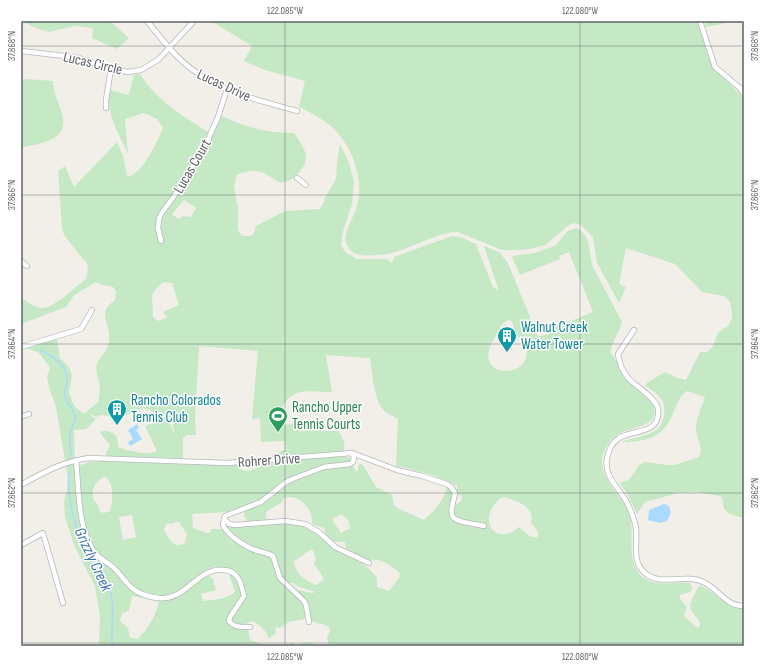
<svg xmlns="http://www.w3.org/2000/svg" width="765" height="667" font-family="'Sofia Sans Condensed',sans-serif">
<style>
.green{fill:#c5e8c5;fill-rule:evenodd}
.water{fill:#aadaff}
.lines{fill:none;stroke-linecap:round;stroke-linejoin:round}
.stream{stroke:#aadaff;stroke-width:1.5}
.street-casing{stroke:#b5b8bc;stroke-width:6}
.street{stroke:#fff;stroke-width:4.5}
.ticks{fill:none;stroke:#5f6368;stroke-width:1;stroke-opacity:0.45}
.labels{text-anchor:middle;stroke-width:3;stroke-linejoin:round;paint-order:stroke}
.street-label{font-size:15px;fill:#5f6368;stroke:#fff}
.culture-label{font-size:15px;fill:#0d838f;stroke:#fff;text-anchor:start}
.leisure-label{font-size:15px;fill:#27864d;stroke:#fff;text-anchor:start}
.water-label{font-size:16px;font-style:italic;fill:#4174aa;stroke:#fff}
.neatline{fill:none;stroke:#5f6368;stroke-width:1.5}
.ticks-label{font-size:10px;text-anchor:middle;fill:#5f6368}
</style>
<rect width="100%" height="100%" fill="#f1efe8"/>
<g class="green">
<polygon points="22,21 110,21 129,38 117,49 92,38 93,28 75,26 49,32 36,28"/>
<path d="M211,21H698V26L700,28C704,40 706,56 713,66C723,79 736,87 744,101V518C737,516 727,515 724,508C722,503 724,499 720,496L696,492L678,493L645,502L637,514L627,493L619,483L629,480L639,465L645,462L667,465H675L699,457C704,447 696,439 696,429C696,418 702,407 705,397L687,391C679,397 676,405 673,414C663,438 645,442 622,442C633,437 645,437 655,431C664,426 667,408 662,400C658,394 651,389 645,386L648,382L665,372L678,378L686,380L700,352H707L712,348L718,333L729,325L732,318V314L730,302L724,296L702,292L675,264L626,248L619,284L626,287L619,303L597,263L593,237L581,225L573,223L569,225L545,245L530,249L520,250H502L458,232H453C427,236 404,254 377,255C367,256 350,257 346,243C343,231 354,218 357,206C364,182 354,151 337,132C327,121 313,114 299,107L305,81L265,70L244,61L252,46Z"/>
<polygon points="705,21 725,21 722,24 706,27"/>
<path d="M140,74C156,100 183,116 208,132L191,160L194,166L220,115C245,127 265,133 294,133C298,139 304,147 306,155C307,166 295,181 283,182C278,183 274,179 269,176C259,169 247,170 237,175L234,185L235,193L238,207V230L242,236H251L254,233L256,226L285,211L319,209L322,206L326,196L336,179L337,163L340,144L349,163L354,181L352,204L343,231L341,245L345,252L357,259H387L392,263L394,257L452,236L463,238L476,244L493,287L499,291L484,246L499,252L508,263L538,337L548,334L547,331L593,312L569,252L559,256L560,259L520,275L512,257L517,255L535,253L552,247L555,246L568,231L576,228L580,230L585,235L588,241L592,265L622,322C619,333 612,342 610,352C616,358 617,365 621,371C629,383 641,391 651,400C656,406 655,413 652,420C636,432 621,426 608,444C588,473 623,492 630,517C635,537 625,562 643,577C656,588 675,581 690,583L692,588L690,592L680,595V599L687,607L684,616L695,626L698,628L700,625L699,621L691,610L690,604L699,585C717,592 724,607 744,608V646H328L329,645L327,638L330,631L329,627C324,623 316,624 310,620L308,607L294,590H299L312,593L315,592L297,586L291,582L287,587C299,598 304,601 306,617L304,619L289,622L279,628L276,627L275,629L276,633L270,638L268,637C265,628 260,626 253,621L247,623L250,640L267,646L99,645L100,616L95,586L74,545L65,517L64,501L67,490L68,479L58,418L55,403L50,391L47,376L50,369L49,366L39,353L26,348L57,339L60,358L69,367L72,375L69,392L72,401L75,407L84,414L98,402C99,397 100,391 100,386C98,378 95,372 97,364C100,356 108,351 109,342C112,323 95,314 115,300L116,291L113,287L102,285L96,282L74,295L66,307L21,324V298C27,301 34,307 41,308C54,309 75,287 86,279L88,270L87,262L82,258L64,235L62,227L58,171L65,166L74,187L117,142L123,156L126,172L128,177C144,172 157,142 163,128L157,119L144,113L125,119L128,154C120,136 104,110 110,90L129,95L134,75ZM184,200L196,208L191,217L184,216L178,219L172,214ZM163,282L172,283L179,305L163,312L165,315L168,317L158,321L153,317L152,295L155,290ZM508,320L512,321C513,325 514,329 516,333C519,338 524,342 526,348C534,380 469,380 494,339C499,331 499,325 508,320ZM199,346L258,351L252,419L260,418L261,442L284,441L285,449H296L283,450L276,454V457L342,452C348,445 342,438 339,431H322L306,428L302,431L294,427V424L282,425V416H279C281,411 283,406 286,401C296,387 317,392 332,392L326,355L370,358C373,374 373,398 384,411C387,414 394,416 398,419L396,466C418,470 438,476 458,486L456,490L457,494L462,496V500L456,505L451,519L449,513L453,494L447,487C443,502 435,510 424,520L399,509L394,505L392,495L376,487L363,465L360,464L358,466V470L356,472L349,457H328L263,463C257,470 242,476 237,464L199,465L105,461L89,462L75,467L74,430L86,429L96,419L88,413L97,417L100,415L109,416L111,419L132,413L143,408L155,412L158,415L168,414L172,422L175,435L166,416L145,426L157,451C147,456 129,451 118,447C118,444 118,438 116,436C113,432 104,429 100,432L101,434L110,445L106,452V456C132,458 157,456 183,459V438L187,435H196L195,419ZM106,477C114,484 113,501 110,511L104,513L100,512C99,510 99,508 98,506C97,502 94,502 93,498C91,489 97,478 106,477ZM288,497C302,497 313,509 312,524L324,528C328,542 331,542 345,542L346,549L348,551L368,560C380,557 392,566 400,573L399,578L389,591L377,587V578C363,559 351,560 334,548C324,541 317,530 304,526C293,522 279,522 267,522L266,513L267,511L281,503L284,498ZM503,497C516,500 536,507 531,523C535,528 539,530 538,537C530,539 525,532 519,527C500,545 479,527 494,505C497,501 499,499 503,497ZM239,508L245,510L244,516L247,521V527L233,526L225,524L226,527C238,539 251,548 268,551L269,555L233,538L221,529H211V532L207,533L193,528L192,514L227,512ZM342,514L349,521L350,528L341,533L332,519ZM132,515L136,537L123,540L119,517ZM178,521L187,534L185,543C174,550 168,538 164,529L167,523L171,524ZM311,550H313L316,559L314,564L321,574L324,580L316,585C306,582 294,572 294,561C302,557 304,553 311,550ZM216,566L219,567L241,579L232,575H229L235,591C230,599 213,600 203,601L201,594L216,590L213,579L208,575L173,597L170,595C187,589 198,571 216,566ZM132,596L159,602C157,611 153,619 148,627C145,632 141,634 138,639L131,638L129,635C129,627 126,626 120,621L122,613L129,611Z"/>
<path d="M27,79L53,81C53,93 59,102 62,114C70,141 40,143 21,148V81Z"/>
<path d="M292,642L297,646C309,640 309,643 320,646H290Z"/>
</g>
<g class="water">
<polygon points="137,424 139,428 136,430 142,439 130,446 128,442 133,439 128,430"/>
<polygon points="664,504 669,506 671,513 667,521 660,523 648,520 649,510"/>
</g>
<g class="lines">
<g class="stream">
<path d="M41,350C53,357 68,364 67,381C67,386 64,391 65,396C66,404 75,409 75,418C75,422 72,426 71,430C69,438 70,446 71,454"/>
<path d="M69,473C66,505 79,538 95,565C99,573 108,580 110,588C115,605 111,625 112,643L115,646"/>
</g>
<g class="street-casing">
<g id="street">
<path d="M147,21C161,38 175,57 193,70C223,93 262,101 297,111"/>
<polyline points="700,21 715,67 740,88 744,95"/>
<polyline points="21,51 56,55 79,58 111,69 128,72 141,70 158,60 193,22"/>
<polyline points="106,108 106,100 111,69"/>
<polyline points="297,178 306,185"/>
<polyline points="161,241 158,228 159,219 161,214 177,192 206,144 218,117 227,89"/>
<polyline points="21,261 27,266"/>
<path d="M634,330L618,354C619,363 623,372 629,379C636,386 657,399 658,409C661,435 633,429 619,438C612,443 608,451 607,459C603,479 623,490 629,507C632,514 636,523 636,530C638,545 631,561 645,573C661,587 685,573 703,582C718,588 725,606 744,606"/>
<polyline points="21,347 81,329 92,310"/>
<polyline points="21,417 29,414"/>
<polyline points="352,453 354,457 353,462 350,464 324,467 295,478 286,482 261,502 225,516 224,519 229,524 235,525 285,521 305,524 320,533 335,547 369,563"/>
<path d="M76,460C79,487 77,531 96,554C101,560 109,563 115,569C120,574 124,580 129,585C137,594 153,599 165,598C188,596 199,567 224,570C239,571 241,584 244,596L230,617L229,621C234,628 243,627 250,627"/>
<path d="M21,485C42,473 64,461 89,458L227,463L352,453L397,470L422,476L447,484L451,487L455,493C454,500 450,509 452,515C454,523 477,524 484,526"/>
<path d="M224,519L223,525C228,535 242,544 252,549C259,552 266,552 273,556L280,578L304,601L306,605L309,622"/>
<polyline points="21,545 43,533 63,603"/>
</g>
</g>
<use href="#street" class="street"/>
</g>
<path class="ticks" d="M285,21V646M580,21V646M21,46H744M21,195H744M21,344H744M21,493H744M21,643H744"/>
<defs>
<g id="building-pin" transform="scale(1)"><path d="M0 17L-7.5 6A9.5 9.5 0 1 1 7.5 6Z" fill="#0f9aa8" stroke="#fff"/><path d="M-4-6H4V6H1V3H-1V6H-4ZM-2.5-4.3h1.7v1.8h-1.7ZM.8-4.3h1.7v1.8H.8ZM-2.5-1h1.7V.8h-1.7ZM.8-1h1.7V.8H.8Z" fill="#fff"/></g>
<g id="stadium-pin" transform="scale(1)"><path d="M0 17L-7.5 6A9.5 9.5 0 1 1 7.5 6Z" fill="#2e9e5b" stroke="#fff"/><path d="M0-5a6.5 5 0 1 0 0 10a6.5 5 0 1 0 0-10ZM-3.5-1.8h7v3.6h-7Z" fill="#fff"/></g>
</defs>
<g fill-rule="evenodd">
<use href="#building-pin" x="507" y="336"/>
<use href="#building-pin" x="117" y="409"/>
<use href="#stadium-pin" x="278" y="416"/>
</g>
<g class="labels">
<g class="street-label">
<text transform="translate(93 63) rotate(13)" y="5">Lucas Circle</text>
<text transform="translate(224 85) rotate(25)" y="5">Lucas Drive</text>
<text transform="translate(192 166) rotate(-60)" y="5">Lucas Court</text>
<text transform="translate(269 460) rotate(-4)" y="5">Rohrer Drive</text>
</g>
<g class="culture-label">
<text x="521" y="332">Walnut Creek<tspan x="521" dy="17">Water Tower</tspan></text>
<text x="131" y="405">Rancho Colorados<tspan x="131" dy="17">Tennis Club</tspan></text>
</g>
<g class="leisure-label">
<text x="292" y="412">Rancho Upper<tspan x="292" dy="17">Tennis Courts</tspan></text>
</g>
<g class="water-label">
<text transform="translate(94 559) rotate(65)" y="6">Grizzly Creek</text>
</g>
</g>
<rect width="765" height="667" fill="none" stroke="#ffffff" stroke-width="44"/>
<rect x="22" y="22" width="721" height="623" class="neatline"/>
<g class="ticks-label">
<text x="285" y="14">122.085°W</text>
<text x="580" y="14">122.080°W</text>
<text transform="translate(11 46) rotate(-90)" y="4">37.868°N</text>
<text transform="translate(754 46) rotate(-90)" y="4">37.868°N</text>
<text transform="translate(11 195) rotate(-90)" y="4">37.866°N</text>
<text transform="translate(754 195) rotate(-90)" y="4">37.866°N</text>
<text transform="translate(11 344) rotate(-90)" y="4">37.864°N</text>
<text transform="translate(754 344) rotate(-90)" y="4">37.864°N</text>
<text transform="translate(11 493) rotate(-90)" y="4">37.862°N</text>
<text transform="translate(754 493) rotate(-90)" y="4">37.862°N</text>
<text x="285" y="660">122.085°W</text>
<text x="580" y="660">122.080°W</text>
</g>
</svg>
